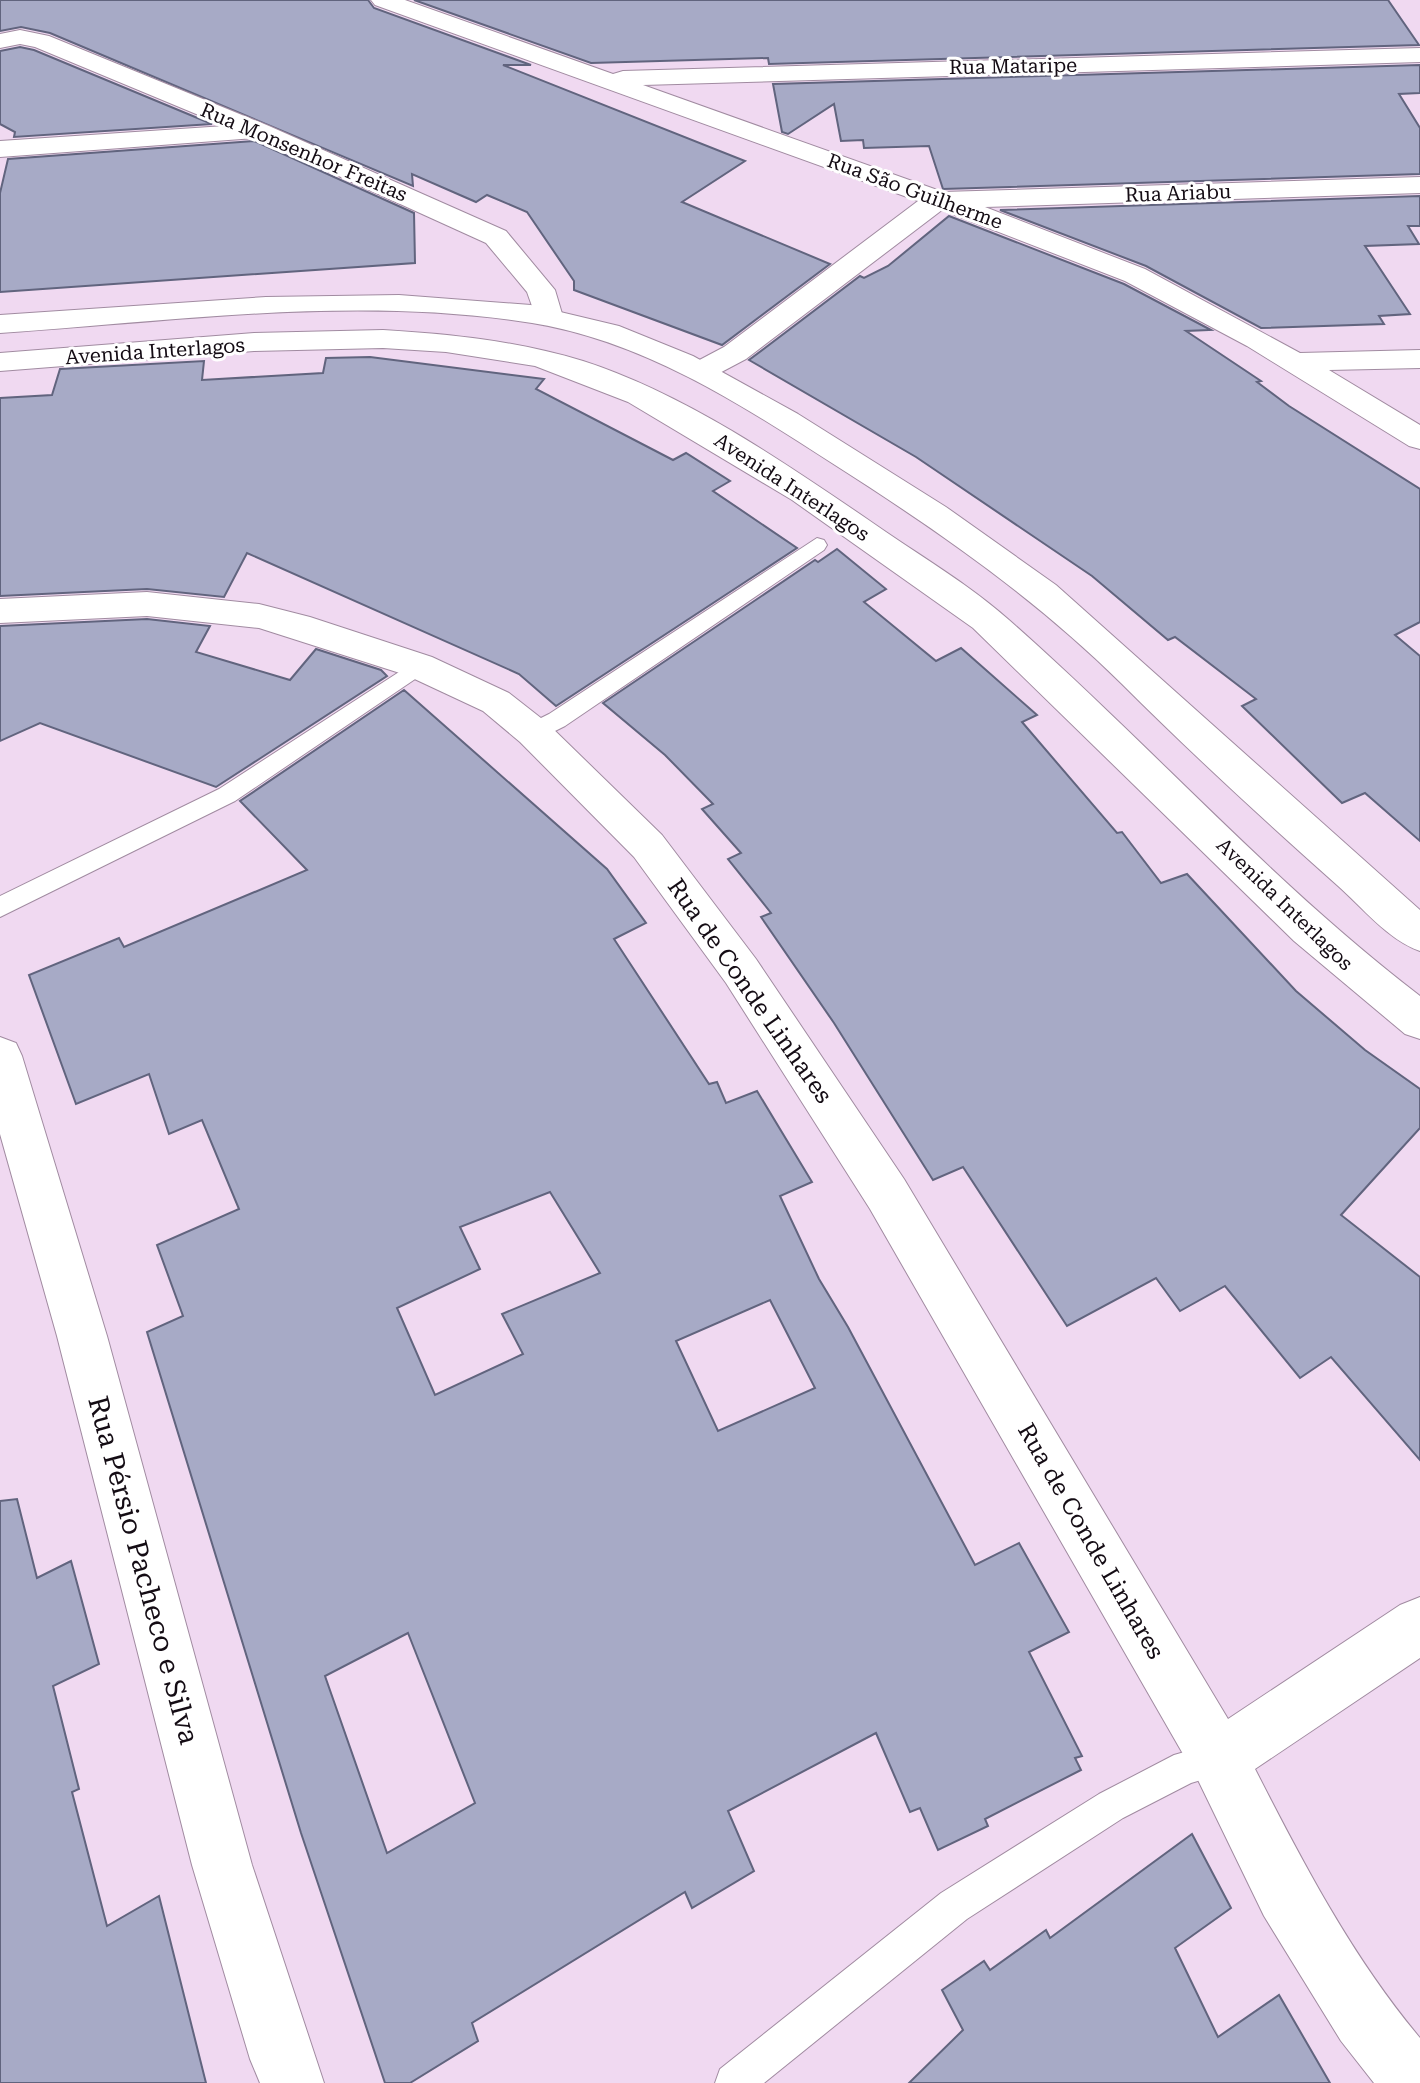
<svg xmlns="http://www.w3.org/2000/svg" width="1420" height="2083" font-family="'Roboto Serif',serif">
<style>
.building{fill:#a7aac6;stroke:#61647e;stroke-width:2;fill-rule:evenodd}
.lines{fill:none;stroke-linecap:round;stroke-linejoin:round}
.lane-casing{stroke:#a18ba1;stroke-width:2}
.street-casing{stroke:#a18ba1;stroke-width:2}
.primary-casing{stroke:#a18ba1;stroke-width:2}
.lane{fill:#fff;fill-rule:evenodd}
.street{fill:#fff;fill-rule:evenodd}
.primary{fill:#fff;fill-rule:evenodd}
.labels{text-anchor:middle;stroke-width:6;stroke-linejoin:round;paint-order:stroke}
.far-street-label{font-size:20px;fill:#140c14;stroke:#fff}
.street-label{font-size:24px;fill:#140c14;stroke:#fff}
.near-street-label{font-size:28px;fill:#140c14;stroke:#fff}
</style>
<rect width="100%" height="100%" fill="#f0d9f1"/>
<g class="building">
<polygon points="0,0 368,0 374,8 531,65 503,65 745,161 682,202 830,264 722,345 574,290 574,281 527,212 487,195 476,202 412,174 413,186 50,33 21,27 0,31"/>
<polygon points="414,0 1388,0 1419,45 769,64 768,58 591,63"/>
<polygon points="20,47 34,50 212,124 14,137 15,132 0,124 0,51"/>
<polygon points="1420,65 1420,93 1399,94 1420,128 1420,174 943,189 929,146 864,148 863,140 841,141 834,104 788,134 782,132 773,84"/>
<polygon points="254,141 414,213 415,263 0,292 0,193 8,159"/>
<polygon points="1420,196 1420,226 1408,226 1419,244 1365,246 1410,314 1379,316 1384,324 1261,328 1146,266 1000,210"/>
<polygon points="949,216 1124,284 1211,330 1186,331 1261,381 1257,382 1289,406 1420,489 1420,622 1395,635 1420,656 1420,841 1365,793 1342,803 1242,706 1256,699 1175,637 1168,640 1092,576 916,457 749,360 860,276 864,278 888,266"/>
<polygon points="370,357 544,379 536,389 673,460 686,453 730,481 713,491 797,548 556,706 519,674 247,553 224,597 147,589 0,596 0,398 52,395 60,369 204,361 202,380 323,373 326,358"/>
<polygon points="837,549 886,589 864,602 936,661 961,648 1037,715 1022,722 1117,833 1122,832 1161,883 1187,874 1296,991 1365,1050 1420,1089 1420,1128 1341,1215 1420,1277 1420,1460 1331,1357 1300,1378 1225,1286 1180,1311 1156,1278 1067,1326 963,1167 933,1180 834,1023 761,917 771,913 728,859 741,853 702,809 713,804 665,755 603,703 815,560 818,562"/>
<polygon points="147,619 210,626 196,652 290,680 316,649 381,670 387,676 216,787 40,723 0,741 0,626"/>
<path d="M404,690L607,869L646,923L614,939L709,1084L717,1082L726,1103L757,1091L812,1182L780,1196L819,1279L848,1327L975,1565L1019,1543L1069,1632L1029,1652L1082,1756L1075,1758L1081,1770L985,1819L988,1826L938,1850L920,1808L910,1812L876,1733L728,1811L754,1871L692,1908L685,1892L472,2023L478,2041L410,2083H385L301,1833L147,1332L183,1316L157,1245L239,1209L202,1120L169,1134L149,1074L76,1104L29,975L119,938L124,947L307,870L240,801ZM550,1192L600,1273L502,1314L523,1354L435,1395L397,1308L480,1269L460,1227ZM770,1300L815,1388L718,1431L676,1341ZM408,1633L475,1803L387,1853L325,1676Z"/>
<polygon points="17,1499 37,1578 71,1561 99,1664 53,1686 79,1789 72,1792 107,1926 159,1896 206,2083 0,2083 0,1501"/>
<polygon points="1192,1834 1231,1908 1175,1948 1218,2037 1279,1995 1330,2083 909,2083 963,2030 942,1990 984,1961 990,1970 1046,1930 1050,1938"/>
</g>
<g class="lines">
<g class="lane-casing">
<g id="lane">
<polygon points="817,538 824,540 827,545 824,550 565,726 541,738 525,738 522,732 525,726 549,714"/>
<polygon points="419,659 427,661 430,666 427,671 235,801 0,917 0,896 219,789"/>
<polygon points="1219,1742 1231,1747 1236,1759 1231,1771 1191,1783 1123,1818 967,1919 764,2083 715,2083 720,2069 941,1893 1099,1794 1174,1755"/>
</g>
</g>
<g class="street-casing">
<g id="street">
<polygon points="371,0 405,0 613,74 623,71 1420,48 1420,62 643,85 943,192 1420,177 1420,193 985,207 1145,269 1300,353 1420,350 1420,368 1329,370 1420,425 1420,449 1409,446 1247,346 1125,281 942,210 746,359 712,377 690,377 686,371 690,365 724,347 918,201 375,5"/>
<polygon points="20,30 49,36 269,126 506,231 555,290 563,317 558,323 538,323 527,292 486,243 255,138 0,157 0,141 225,126 35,47 20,44 0,48 0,34"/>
<path d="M147,592L259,604L310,617L432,657L509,693L546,722L662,835L756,959L904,1179L1228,1719L1400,1605L1420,1597V1658L1255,1769C1303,1863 1352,1957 1420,2038V2083H1374L1341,2041L1264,1916L1198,1780L870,1209L726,983L634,857L520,742L483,711L406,675L259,628L147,616L0,623V599Z"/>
<polygon points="0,1037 16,1043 22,1056 107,1336 252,1865 324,2083 260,2083 250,2059 192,1865 57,1336 0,1134"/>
</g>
</g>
<g class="primary-casing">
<g id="primary">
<path d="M399,295L531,305L619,326L693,356L798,414L946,507L1056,585L1420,910V951C1388,940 1362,907 1337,885C1264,820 1191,753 1121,683C1035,598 937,530 835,465C742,405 644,341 532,323C357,295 176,321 0,333V315L266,297Z"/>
<path d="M383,330C451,334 517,341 583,361C689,395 794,469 886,532C927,560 972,587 1009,620C1149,743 1272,883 1420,996V1039L1405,1034L1294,941L973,628L792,500L628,402L535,366L446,352L383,348L254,351L0,371V353L254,333Z"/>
</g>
</g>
<use href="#lane" class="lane"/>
<use href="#street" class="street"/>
<use href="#primary" class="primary"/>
</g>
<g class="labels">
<g class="far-street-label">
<text transform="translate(1013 66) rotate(-1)" y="7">Rua Mataripe</text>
<text transform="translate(304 152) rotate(23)" y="7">Rua Monsenhor Freitas</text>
<text transform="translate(915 191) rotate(20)" y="7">Rua São Guilherme</text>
<text transform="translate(1178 193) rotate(-2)" y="7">Rua Ariabu</text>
<text transform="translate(155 351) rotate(-4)" y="7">Avenida Interlagos</text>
<text transform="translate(792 487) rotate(33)" y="7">Avenida Interlagos</text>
<text transform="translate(1285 904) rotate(44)" y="7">Avenida Interlagos</text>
</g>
<g class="street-label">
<text transform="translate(750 991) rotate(55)" y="8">Rua de Conde Linhares</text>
<text transform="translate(1091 1541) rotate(60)" y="8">Rua de Conde Linhares</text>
</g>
<g class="near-street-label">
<text transform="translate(144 1570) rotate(75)" y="10">Rua Pérsio Pacheco e Silva</text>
</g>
</g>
</svg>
